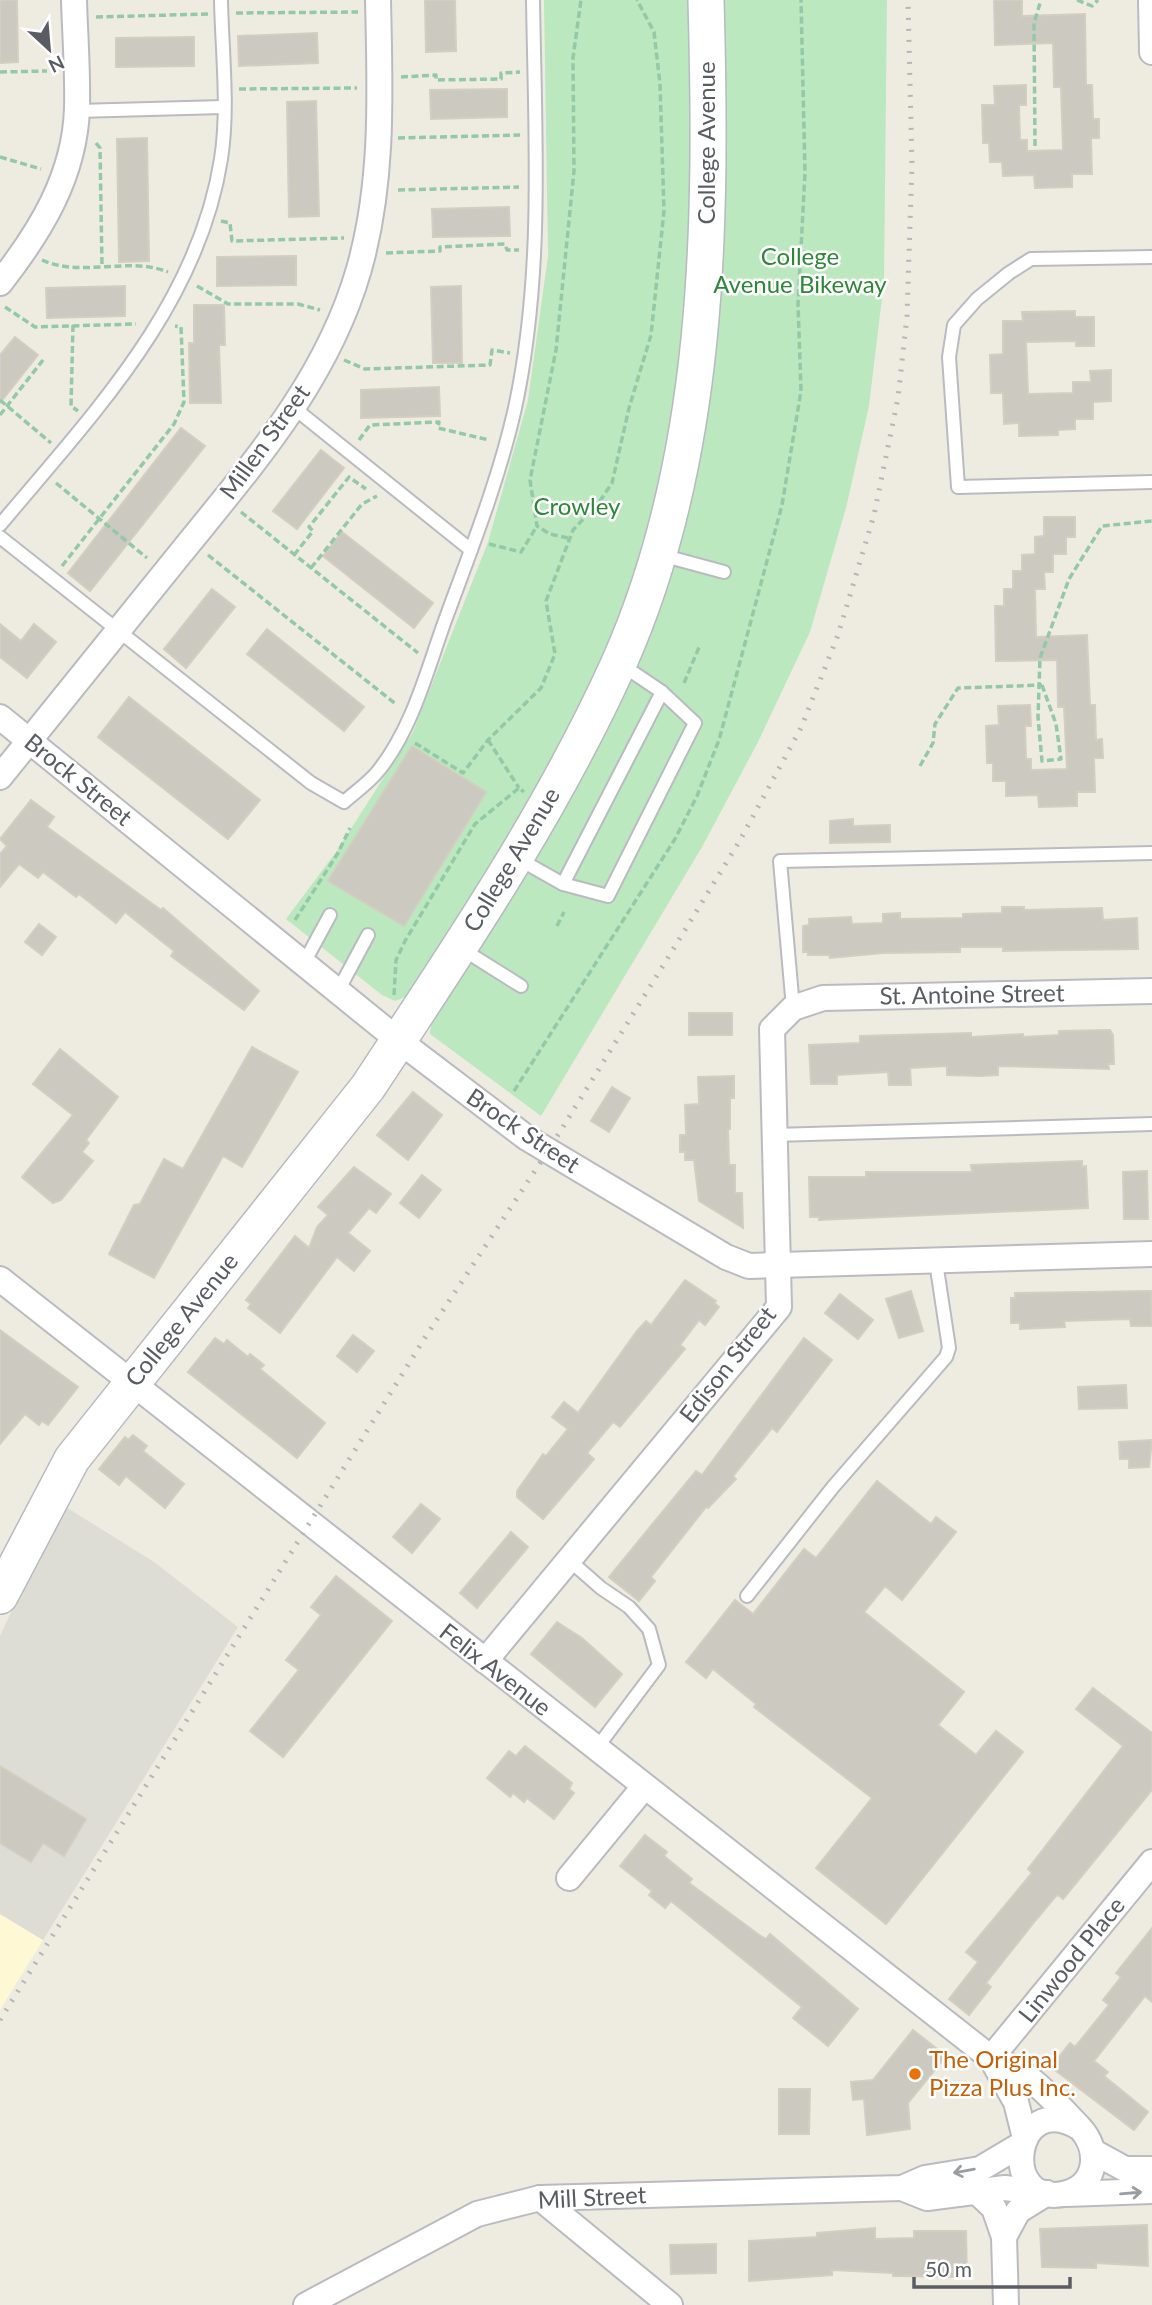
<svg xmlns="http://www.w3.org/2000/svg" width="1152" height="2305" font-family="Lato,sans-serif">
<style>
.commercial{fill:#fff8d5}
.industrial{fill:#deddd5}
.park{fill:#bbe8be}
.building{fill:#cbc9c0;stroke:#d3cebf;stroke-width:2}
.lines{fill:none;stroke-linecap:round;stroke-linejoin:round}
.lane-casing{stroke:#b9bbc1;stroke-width:16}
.street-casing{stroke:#b9bbc1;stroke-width:28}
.secondary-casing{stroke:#b7bac1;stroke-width:38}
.path{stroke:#93c9a7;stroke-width:3.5;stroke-dasharray:7 3.5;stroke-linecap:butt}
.lane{stroke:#fff;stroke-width:12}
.street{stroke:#fff;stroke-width:24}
.secondary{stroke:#fff;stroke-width:35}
.rail{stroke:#b5b6b6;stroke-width:5;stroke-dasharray:2 9;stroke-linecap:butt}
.oneway{stroke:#9b9ea1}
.food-dot{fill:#e8710a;stroke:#fff;stroke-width:2.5}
.labels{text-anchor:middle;stroke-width:5;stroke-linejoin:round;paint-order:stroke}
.street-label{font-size:24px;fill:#595d63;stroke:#fff}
.park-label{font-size:24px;fill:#2e8738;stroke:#fff}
.food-label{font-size:24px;fill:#c56008;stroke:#fff;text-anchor:start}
</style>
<rect width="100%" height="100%" fill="#eeece1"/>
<polygon class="commercial" points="0,1914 43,1940 0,2010"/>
<polygon class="industrial" points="61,1504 154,1562 238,1627 43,1940 0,1914 0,1636"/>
<g class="park">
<polygon points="544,0 692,0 695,192 677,422 627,607 584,705 485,888 408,996 395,1001 382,995 286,919 336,852 413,732 488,542 528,400 548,256"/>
<polygon points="718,0 887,0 884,281 869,406 846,508 810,632 757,744 702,847 541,1116 430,1034 432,1019 661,587"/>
</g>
<g class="building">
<polygon points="0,0 17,0 18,62 0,63"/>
<polygon points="425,0 455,0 456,51 426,52"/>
<polygon points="994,0 1022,0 1022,16 1085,14 1086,85 1092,85 1093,119 1099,119 1099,138 1091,138 1092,174 1072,174 1072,187 1035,188 1034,175 1003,176 1002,162 990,162 989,143 983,143 982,105 995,105 994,86 1026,85 1026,105 1019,105 1020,140 1027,140 1027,151 1063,150 1061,87 1054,87 1053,43 995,45"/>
<polygon points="317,33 318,63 239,66 238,36"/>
<polygon points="194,37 194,66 116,67 116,38"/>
<polygon points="507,89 507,117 431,119 430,90"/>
<polygon points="316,101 319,216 289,217 287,102"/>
<polygon points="147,138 149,261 119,262 117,139"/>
<polygon points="509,207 510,236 433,237 432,209"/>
<polygon points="296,256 296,285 217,286 217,257"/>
<polygon points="125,286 125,316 47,318 46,288"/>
<polygon points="461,286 462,363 433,363 431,287"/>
<polygon points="194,305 224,305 225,345 219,345 221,403 190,403 189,343 194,343"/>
<polygon points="1075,311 1075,317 1094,317 1094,346 1076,346 1076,341 1026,342 1028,394 1073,393 1073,382 1091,382 1090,371 1111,370 1111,401 1093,402 1093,419 1075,419 1075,429 1058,430 1058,435 1019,436 1019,423 1004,424 1003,393 991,393 990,355 1003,354 1003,321 1023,321 1022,312"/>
<polygon points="15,337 38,355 0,403 0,355"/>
<polygon points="439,387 440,416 361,418 361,390"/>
<polygon points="181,428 205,446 90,591 68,573"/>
<polygon points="321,450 344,468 297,529 273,511"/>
<polygon points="1044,517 1075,517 1075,537 1066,537 1066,554 1053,554 1053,572 1044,572 1045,589 1035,589 1036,637 1087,635 1090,705 1095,705 1096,740 1102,739 1103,758 1094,758 1095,792 1077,792 1077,806 1039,807 1038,795 1006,796 1006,781 993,781 993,763 987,763 986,726 999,725 998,706 1030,705 1031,726 1025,726 1026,759 1031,759 1031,770 1067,769 1064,707 1058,707 1057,660 996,661 995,606 1004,606 1004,589 1013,589 1013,571 1022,571 1022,555 1035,554 1035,537 1044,536"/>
<polygon points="342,532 433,603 414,628 323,556"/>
<polygon points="212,589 235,607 186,668 164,649"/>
<polygon points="0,624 21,641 34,624 56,642 27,678 0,657"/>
<polygon points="267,629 364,707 344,731 247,654"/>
<polygon points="129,697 260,800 228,839 98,737"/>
<polygon points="412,746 486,792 404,926 328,881"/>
<polygon points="31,800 54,817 47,827 161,910 163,908 259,991 244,1010 171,956 174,951 125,912 116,923 79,894 76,897 43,872 38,878 19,864 0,887 0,854 7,846 0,839"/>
<polygon points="853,819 853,826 890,825 890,842 830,843 830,821"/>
<polygon points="1002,907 1024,907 1024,910 1102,908 1103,920 1137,918 1138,949 1003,951 1003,947 960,947 960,952 883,953 830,958 829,955 808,955 808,952 803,952 803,926 809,925 809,919 851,917 852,924 883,923 883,914 900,913 900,919 963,918 963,914 1002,913"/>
<polygon points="39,924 56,937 42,955 25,942"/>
<rect x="689" y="1013" width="43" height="22"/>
<polygon points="1110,1030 1113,1035 1114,1064 1108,1064 1109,1069 998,1066 998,1075 980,1076 947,1075 947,1066 910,1068 911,1085 889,1085 888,1072 837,1075 837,1084 811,1084 809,1045 860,1043 860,1036 971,1033 971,1037 1023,1034 1023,1037 1059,1035 1059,1031"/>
<polygon points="252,1047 298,1072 242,1167 223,1156 154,1278 109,1254 134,1205 140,1204 164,1159 183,1169"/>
<polygon points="60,1049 118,1097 86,1140 89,1143 82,1152 93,1161 61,1200 53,1203 22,1177 73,1115 33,1084"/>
<polygon points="734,1076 734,1098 730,1098 730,1129 728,1129 729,1165 735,1165 735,1193 742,1193 743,1228 699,1201 694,1160 685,1160 685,1152 680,1152 680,1135 686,1135 685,1105 699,1104 698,1077"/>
<polygon points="612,1087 630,1098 609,1132 591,1121"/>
<polygon points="413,1092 442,1115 408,1160 377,1135"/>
<polygon points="1082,1161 1082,1167 1086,1166 1088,1208 819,1220 819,1217 810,1217 809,1177 866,1177 866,1172 972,1172 971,1165"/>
<polygon points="354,1167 391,1194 376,1213 369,1208 348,1233 370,1251 354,1271 337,1257 280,1333 248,1308 251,1304 246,1300 295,1236 309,1248 317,1227 328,1215 318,1207"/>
<polygon points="1147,1171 1148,1219 1124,1219 1123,1172"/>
<polygon points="422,1175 441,1190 419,1218 400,1203"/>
<polygon points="685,1280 716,1301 714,1303 719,1307 705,1325 699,1320 680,1345 685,1349 620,1427 613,1422 587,1453 594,1459 543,1519 517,1497 517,1491 543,1454 546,1456 568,1429 552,1417 564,1402 578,1413 637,1331 646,1321 651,1325"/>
<polygon points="911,1291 923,1331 899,1338 886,1299"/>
<polygon points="1151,1291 1152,1326 1131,1326 1130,1319 1064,1321 1065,1327 1020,1329 1020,1323 1011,1323 1011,1298 1015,1298 1015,1293"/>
<polygon points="840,1294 873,1320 858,1339 825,1313"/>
<polygon points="0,1330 78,1387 48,1425 42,1421 39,1425 25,1414 0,1444"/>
<polygon points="353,1335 374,1351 357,1372 337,1356"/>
<polygon points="215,1338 224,1344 227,1340 248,1357 250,1354 264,1365 260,1369 325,1423 297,1458 188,1372"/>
<polygon points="804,1338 832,1360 777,1432 772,1428 733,1476 736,1479 708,1508 706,1507 651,1577 655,1581 639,1601 609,1577 696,1471 702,1475"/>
<polygon points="1126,1385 1127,1408 1079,1409 1078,1387"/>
<polygon points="133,1435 147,1446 143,1451 184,1484 165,1508 126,1476 119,1485 99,1469 125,1437 128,1440"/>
<polygon points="1152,1440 1149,1467 1129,1468 1129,1459 1120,1459 1119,1442"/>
<polygon points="877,1481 931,1524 936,1517 956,1532 902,1600 885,1586 864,1612 964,1692 938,1725 976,1755 996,1731 1023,1752 886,1924 816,1868 872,1798 754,1707 756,1704 713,1669 706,1678 686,1662 735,1600 753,1614 804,1549 816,1558"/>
<polygon points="421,1504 440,1519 412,1553 393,1537"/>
<polygon points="511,1532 528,1547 477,1608 460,1593"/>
<polygon points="336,1576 392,1621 283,1757 250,1731 299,1670 286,1660 321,1615 311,1607"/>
<polygon points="557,1622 582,1638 622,1674 595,1707 531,1654"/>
<polygon points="1093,1688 1152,1733 1152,1790 1063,1899 1058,1895 1055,1897 1035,1921 986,1983 991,1987 969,2015 949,1999 978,1962 966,1952 1032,1873 1028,1869 1123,1746 1076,1709"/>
<polygon points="525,1746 572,1783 569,1789 574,1793 554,1819 527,1798 524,1802 513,1793 510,1797 487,1778 509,1751 516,1756"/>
<polygon points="0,1766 86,1819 64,1856 43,1843 31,1862 0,1843"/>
<polygon points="645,1835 667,1852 664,1856 692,1879 689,1883 762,1937 766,1939 770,1934 858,2009 828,2046 793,2018 802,2007 671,1901 665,1908 649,1895 652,1891 620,1866"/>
<polygon points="1152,1928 1152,2002 1145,1996 1094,2061 1108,2072 1104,2076 1148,2112 1134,2130 1051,2067 1070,2043 1075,2047 1109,2005 1103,2000 1121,1977 1116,1973"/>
<polygon points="913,2030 946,2056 908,2103 910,2129 867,2135 864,2099 853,2100 851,2082 873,2080"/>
<polygon points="779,2089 810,2089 809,2134 779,2134"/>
<polygon points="1147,2225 1148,2266 1096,2263 1096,2268 1042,2267 1040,2229"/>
<polygon points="875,2228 875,2239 914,2238 914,2231 966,2231 967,2277 893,2276 893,2273 832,2270 832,2275 749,2281 749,2241 817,2237 817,2233"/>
<polygon points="716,2244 716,2273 671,2274 670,2245"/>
</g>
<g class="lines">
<g class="lane-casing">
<g id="lane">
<polyline points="77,111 223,107"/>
<polyline points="1152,257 1031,259 1009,273 977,299 954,325 949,357 958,487 1152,482"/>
<polyline points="294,408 471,550"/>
<path d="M0,525C92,415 198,306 221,159C229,108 222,52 221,0"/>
<path d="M0,537L311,783L344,802C355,792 370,782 379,770C414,726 428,666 447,615C472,547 499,479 515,408C544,273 535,136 533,0"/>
<polyline points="661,555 724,572"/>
<polyline points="517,858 563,884 662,692 622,665"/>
<polyline points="563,884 608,896 695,723 662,692"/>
<polyline points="462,949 521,986"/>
<polyline points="304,963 330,915"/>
<polyline points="338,991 368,935"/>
<polyline points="793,1008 780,861 1152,853"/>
<polyline points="774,1135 1152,1124"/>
<polyline points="569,1560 601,1588 629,1607 649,1629 659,1665 596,1749"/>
<polyline points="747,1596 833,1487 946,1357 949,1348 936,1262"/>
</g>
</g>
<g class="street-casing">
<g id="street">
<polyline points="1151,0 1152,52"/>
<path d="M0,283C40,232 75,176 77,108C78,72 75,36 74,0"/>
<polyline points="0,717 398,1040 527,1138 726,1257 749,1266 1152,1254"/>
<path d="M0,777C60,703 120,629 180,554C251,466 327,381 359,269C384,181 380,91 378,0"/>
<path d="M0,1279L991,2058C1029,2070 1053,2100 1080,2128C1100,2149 1098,2184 1067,2193C998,2212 1011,2086 1080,2128"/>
<polyline points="485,1661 779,1307 772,1029 793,1008 823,998 1152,991"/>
<polyline points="569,1878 644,1787"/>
<polyline points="991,2058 1152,1862"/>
<polyline points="991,2058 1016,2102 1025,2138"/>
<polyline points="1094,2152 1125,2169 1152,2169"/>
<polyline points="902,2188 927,2198 1005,2188 1045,2193"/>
<polyline points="978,2193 994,2208 1004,2237 1006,2305"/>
<polyline points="1066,2194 1152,2191"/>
<polyline points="540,2198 670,2305"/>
<polyline points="1004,2237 1018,2211 1047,2193"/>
<polyline points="306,2305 477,2214 540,2198 902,2188 925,2178 980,2169 1022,2144"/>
</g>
</g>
<g class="secondary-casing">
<path id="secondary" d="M0,1596L72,1459L368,1087C458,950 551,814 619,663C711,456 712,222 706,0"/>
</g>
<g class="path">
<polyline points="1077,0 1092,6 1098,0"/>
<polyline points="236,13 358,12"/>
<polyline points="96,17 208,14"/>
<polyline points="0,72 47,71"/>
<polyline points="401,77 436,75 436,80 501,79 501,73 520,72"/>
<polyline points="239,89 357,88"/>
<polyline points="398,138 520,135"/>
<polyline points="96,143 100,148 102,266"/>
<polyline points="1035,146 1034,23 1041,0"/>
<polyline points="0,157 41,169"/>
<polyline points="398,190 519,187"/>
<polyline points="221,221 230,223 232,241 344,238"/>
<polyline points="386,253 440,251 440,247 505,244 507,250 519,250"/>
<path d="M42,260C82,278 128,256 168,272"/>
<polyline points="197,286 228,304 298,304 320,310"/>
<polyline points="5,307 35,327 136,324"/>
<polyline points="73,325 71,406 78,411"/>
<polyline points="344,360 365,369 490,365 492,350 510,353"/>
<polyline points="0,400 51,443"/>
<polyline points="0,415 43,360"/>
<polyline points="359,440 370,425 439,422 438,428 489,440"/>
<polyline points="56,483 147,558"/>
<polyline points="241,512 418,653"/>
<polyline points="568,538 550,534 537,526 530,480 556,350 574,171 573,58 581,0"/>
<polyline points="489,544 521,552 537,526"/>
<polyline points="208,555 397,705"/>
<polyline points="294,555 313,531 309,527 349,477 366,489"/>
<polyline points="62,566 174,424 184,402 181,327 175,326"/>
<polyline points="311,568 362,504 377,496"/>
<polyline points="684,683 700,645"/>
<polyline points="1042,685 1056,724 1061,759 1042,761 1038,717 1040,658 1069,579 1102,526 1152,521"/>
<polyline points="488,740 519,788"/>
<polyline points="415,743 463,773 488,740 541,688 555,654 546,601 573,530 600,501 612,483 629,408 651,335 664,211 660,84 654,32 637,0"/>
<polyline points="920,766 933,743 935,724 958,688 1042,685"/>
<polyline points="295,920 338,853 350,828"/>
<polyline points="557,926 564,912"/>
<polyline points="394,995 396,960 405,941 475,824 519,788 524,792"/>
<polyline points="514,1091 675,839 697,796 719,740 782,505 801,391 798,304 805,173 801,0"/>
</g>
<use href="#lane" class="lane"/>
<use href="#street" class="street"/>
<use href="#secondary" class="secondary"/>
<polyline class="rail" points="0,2020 426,1336 548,1151 661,969 739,842 801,728 838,635 874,515 898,398 907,316 912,164 908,0"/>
</g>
<defs><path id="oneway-shaft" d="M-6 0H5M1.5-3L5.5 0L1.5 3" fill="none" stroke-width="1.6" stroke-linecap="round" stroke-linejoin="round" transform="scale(1.75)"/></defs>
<g class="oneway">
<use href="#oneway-shaft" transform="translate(964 2171) rotate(170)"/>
<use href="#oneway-shaft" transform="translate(1131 2193) rotate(-5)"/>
</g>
<circle class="food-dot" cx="915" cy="2074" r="7"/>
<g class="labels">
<g class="street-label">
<text transform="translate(707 143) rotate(-90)" y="8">College Avenue</text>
<text transform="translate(265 442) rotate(-54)" y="8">Millen Street</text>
<text transform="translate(78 780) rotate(39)" y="8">Brock Street</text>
<text transform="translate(512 860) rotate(-59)" y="8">College Avenue</text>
<text transform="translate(972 995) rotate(-1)" y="8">St. Antoine Street</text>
<text transform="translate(523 1131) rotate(34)" y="8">Brock Street</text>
<text transform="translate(182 1320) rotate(-51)" y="8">College Avenue</text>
<text transform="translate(728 1365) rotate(-52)" y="8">Edison Street</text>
<text transform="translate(495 1670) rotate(38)" y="8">Felix Avenue</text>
<text transform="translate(1072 1960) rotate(-51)" y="8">Linwood Place</text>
<text transform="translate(592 2198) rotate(-3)" y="8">Mill Street</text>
</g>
<g class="park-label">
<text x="800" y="265">College<tspan x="800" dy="28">Avenue Bikeway</tspan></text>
<text x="577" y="515">Crowley</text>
</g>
<g class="food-label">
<text x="929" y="2068">The Original<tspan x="929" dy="28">Pizza Plus Inc.</tspan></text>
</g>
</g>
<g transform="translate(49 49) rotate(154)" stroke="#ffffff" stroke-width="5" paint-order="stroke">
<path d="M0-5L12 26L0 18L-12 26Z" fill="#595d63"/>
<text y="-10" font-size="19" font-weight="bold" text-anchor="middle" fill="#595d63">N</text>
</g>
<path d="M914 2277v10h156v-10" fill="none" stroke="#595d63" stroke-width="3.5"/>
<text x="925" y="2277" font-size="21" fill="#595d63" stroke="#ffffff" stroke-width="5" paint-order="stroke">50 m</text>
</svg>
